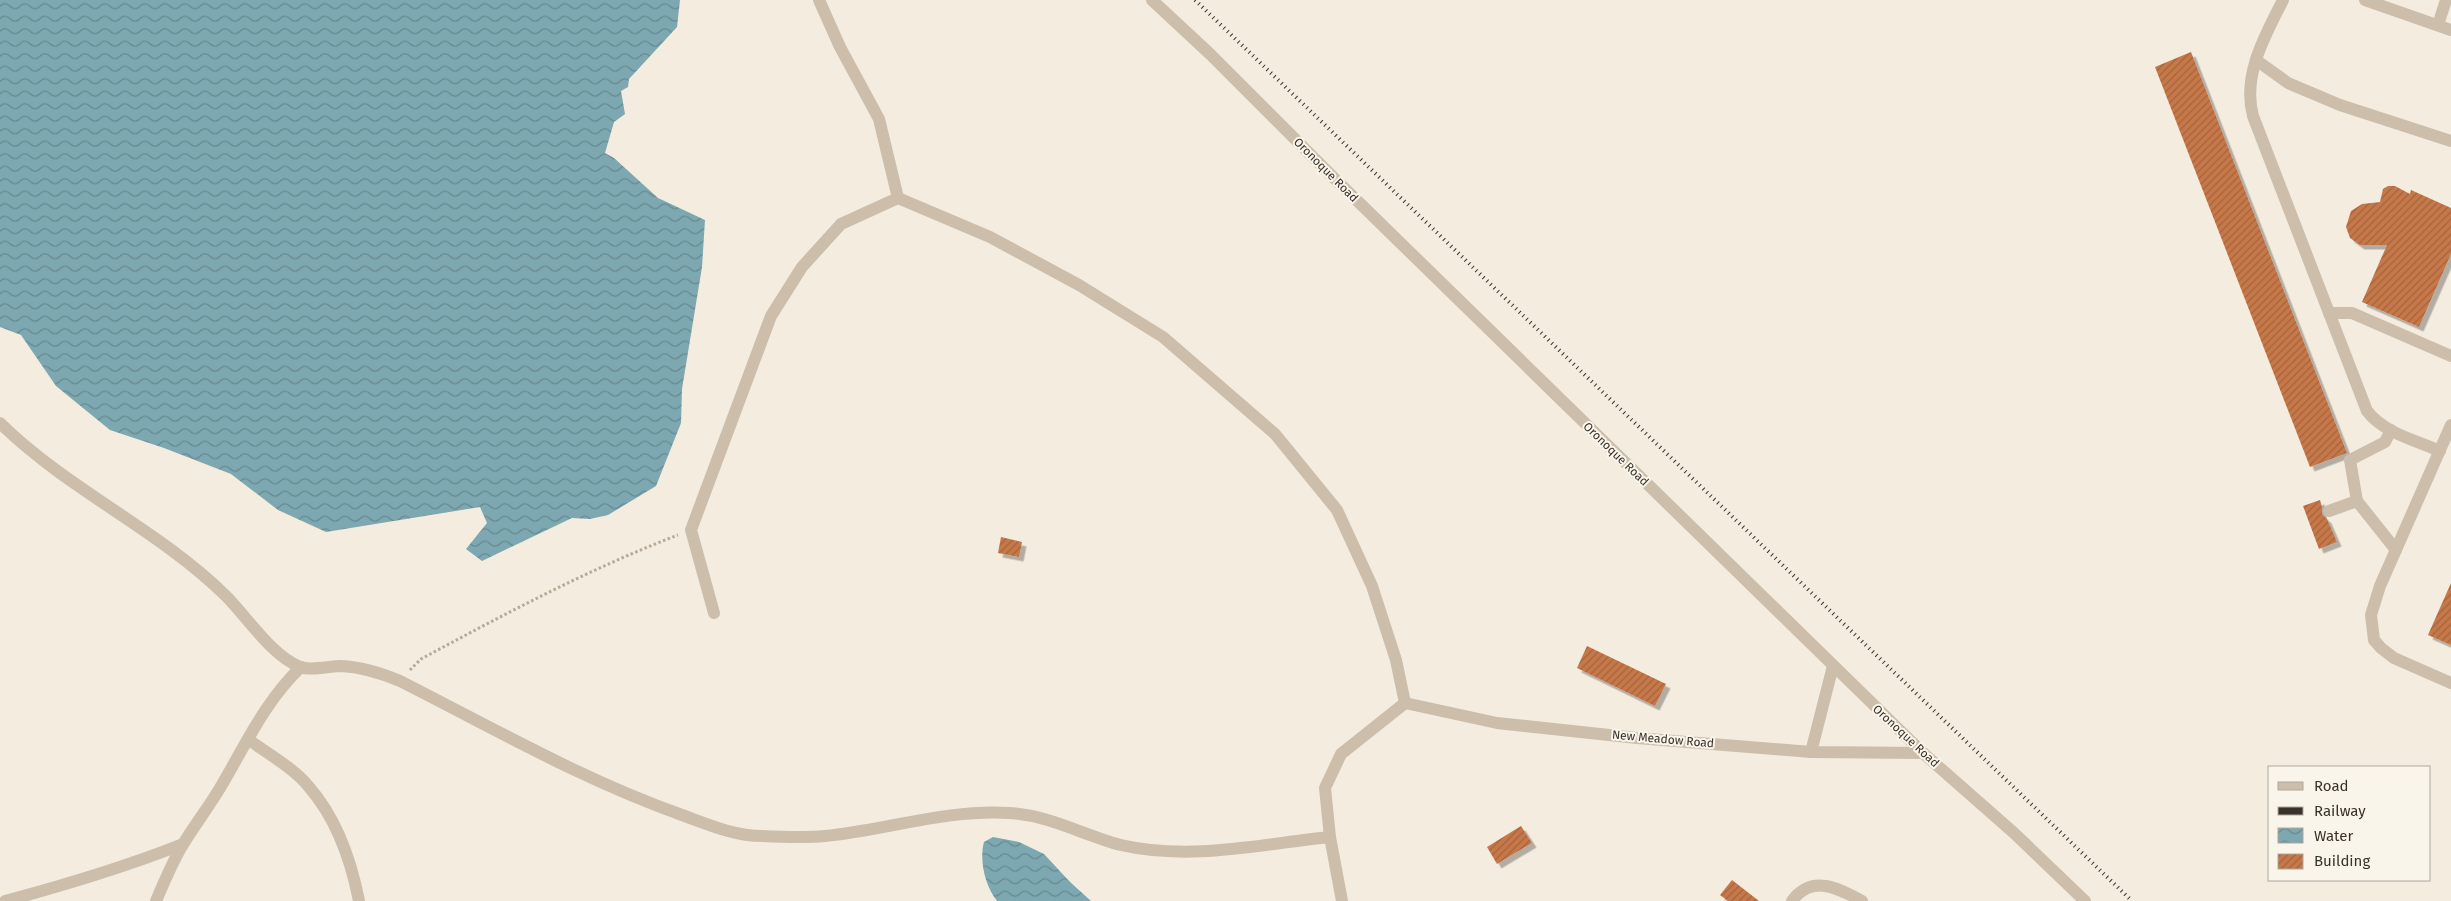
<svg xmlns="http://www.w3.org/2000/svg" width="2451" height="901" font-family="'Fira Sans',sans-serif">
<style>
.water{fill:url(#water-waves)}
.building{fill:url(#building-hatch);filter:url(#shadow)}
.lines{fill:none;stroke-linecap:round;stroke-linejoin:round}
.path{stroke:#b8a894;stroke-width:3;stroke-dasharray:2.5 2.5;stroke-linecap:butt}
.minor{stroke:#ccbeaa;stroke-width:12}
.rail{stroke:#39312a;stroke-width:4;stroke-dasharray:1 4;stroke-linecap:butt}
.labels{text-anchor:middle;stroke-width:4;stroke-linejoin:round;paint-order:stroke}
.street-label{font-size:12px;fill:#39312a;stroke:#faf5eb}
</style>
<defs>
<pattern id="water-waves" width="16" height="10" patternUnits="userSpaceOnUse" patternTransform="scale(1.25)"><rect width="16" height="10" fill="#7da8b1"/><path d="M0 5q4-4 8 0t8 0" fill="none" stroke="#678990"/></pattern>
<pattern id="building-hatch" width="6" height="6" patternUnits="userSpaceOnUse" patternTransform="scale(1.25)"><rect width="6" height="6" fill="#c77849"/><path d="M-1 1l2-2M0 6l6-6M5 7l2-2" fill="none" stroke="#a3633d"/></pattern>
<filter id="shadow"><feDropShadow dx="4.5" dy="4.5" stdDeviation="0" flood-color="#0004"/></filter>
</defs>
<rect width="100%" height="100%" fill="#f3ecdf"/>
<g class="water">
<polygon points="0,0 680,0 677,27 629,79 628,87 621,91 625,114 614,122 605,153 614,158 658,198 705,220 702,267 682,389 681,423 656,486 608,515 590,519 572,518 482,561 466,549 487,523 480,507 326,532 278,510 231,474 164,448 110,430 56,386 21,335 0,327"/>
<path d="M993,837L1019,842L1044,854L1070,882L1091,901H997C985,886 979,860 984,842Z"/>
</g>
<g class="building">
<polygon points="2191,52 2347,453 2310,467 2155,67"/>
<polygon points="2388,186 2395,186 2410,194 2411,190 2451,208 2451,254 2419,327 2362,302 2387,245 2360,245 2350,238 2346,227 2351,211 2362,204 2380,202 2383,189"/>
<polygon points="2320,500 2322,507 2322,514 2327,519 2337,542 2319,549 2303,506"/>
<polygon points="1001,537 1022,542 1019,557 998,553"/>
<polygon points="2451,583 2451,645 2428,635"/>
<polygon points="1587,646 1666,684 1655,706 1577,668"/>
<polygon points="1521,826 1532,843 1497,864 1487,847"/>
<polygon points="1732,880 1759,901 1728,901 1720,895"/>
</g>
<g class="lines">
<path class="path" d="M410,670L421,659C505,614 589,569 678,535"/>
<g class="minor">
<polyline points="819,0 840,47 879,119 898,198"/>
<polyline points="1152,0 1210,54 1337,181 1923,753 2014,833 2085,901"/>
<path d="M2283,0C2265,36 2242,75 2253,116L2367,411C2384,433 2415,440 2440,451"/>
<polyline points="2365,0 2451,30"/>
<polyline points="2438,25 2446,0"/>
<polyline points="2256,60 2288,83 2340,105 2451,141"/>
<polyline points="2329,313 2352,313 2451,356"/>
<path d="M0,423C68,490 158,529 226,596C247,617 271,655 300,667C311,671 329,666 341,666C362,667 381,673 400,681C493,728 583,780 682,815C707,824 734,836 762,836C782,837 805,838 825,836C886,830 947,809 1009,813C1049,815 1083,835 1121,845C1190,861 1261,844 1330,837"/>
<polyline points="2451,425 2380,586 2371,615 2374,640 2381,648 2394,658 2451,683"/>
<polyline points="2391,430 2385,442 2350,460 2357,501 2396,550"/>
<polyline points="2329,511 2357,501"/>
<polyline points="714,613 691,530 771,316 802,267 841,224 898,198 990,237 1079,285 1163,337 1275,434 1337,510 1372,586 1396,660 1405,703"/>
<polyline points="1405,703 1497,723 1637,738 1811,752 1923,753"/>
<path d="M249,740C267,753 295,769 309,787C337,819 351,860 359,901"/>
<polyline points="1811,752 1833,666"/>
<path d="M5,901C65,885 125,867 183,844"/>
<path d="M156,901C164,882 172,863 182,846C194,826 208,808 220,788C245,746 265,701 301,667"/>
<polyline points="1342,901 1330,837 1325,788 1341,754 1405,703"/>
<path d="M1792,901C1812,874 1838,888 1862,901"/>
</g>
<polyline class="rail" points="1195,0 2132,901"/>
</g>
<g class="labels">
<g class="street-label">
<text transform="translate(1326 170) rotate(45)" y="4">Oronoque Road</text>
<text transform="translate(1616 454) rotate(44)" y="4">Oronoque Road</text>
<text transform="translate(1906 736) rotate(43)" y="4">Oronoque Road</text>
<text transform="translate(1663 739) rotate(5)" y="4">New Meadow Road</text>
</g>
</g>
<rect x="2268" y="766" width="162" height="115" fill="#faf5eb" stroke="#ada79e"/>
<rect x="2278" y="782" width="25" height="8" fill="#ccbeaa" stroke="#ada79e"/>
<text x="2314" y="791" font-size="15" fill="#39312a">Road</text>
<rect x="2278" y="807" width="25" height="8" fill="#39312a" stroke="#ada79e"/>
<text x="2314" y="816" font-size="15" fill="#39312a">Railway</text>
<rect x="2278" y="828" width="25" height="15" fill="url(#water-waves)" stroke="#ada79e"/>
<text x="2314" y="841" font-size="15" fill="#39312a">Water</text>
<rect x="2278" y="854" width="25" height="15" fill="url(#building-hatch)" stroke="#ada79e"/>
<text x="2314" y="866" font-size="15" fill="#39312a">Building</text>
</svg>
